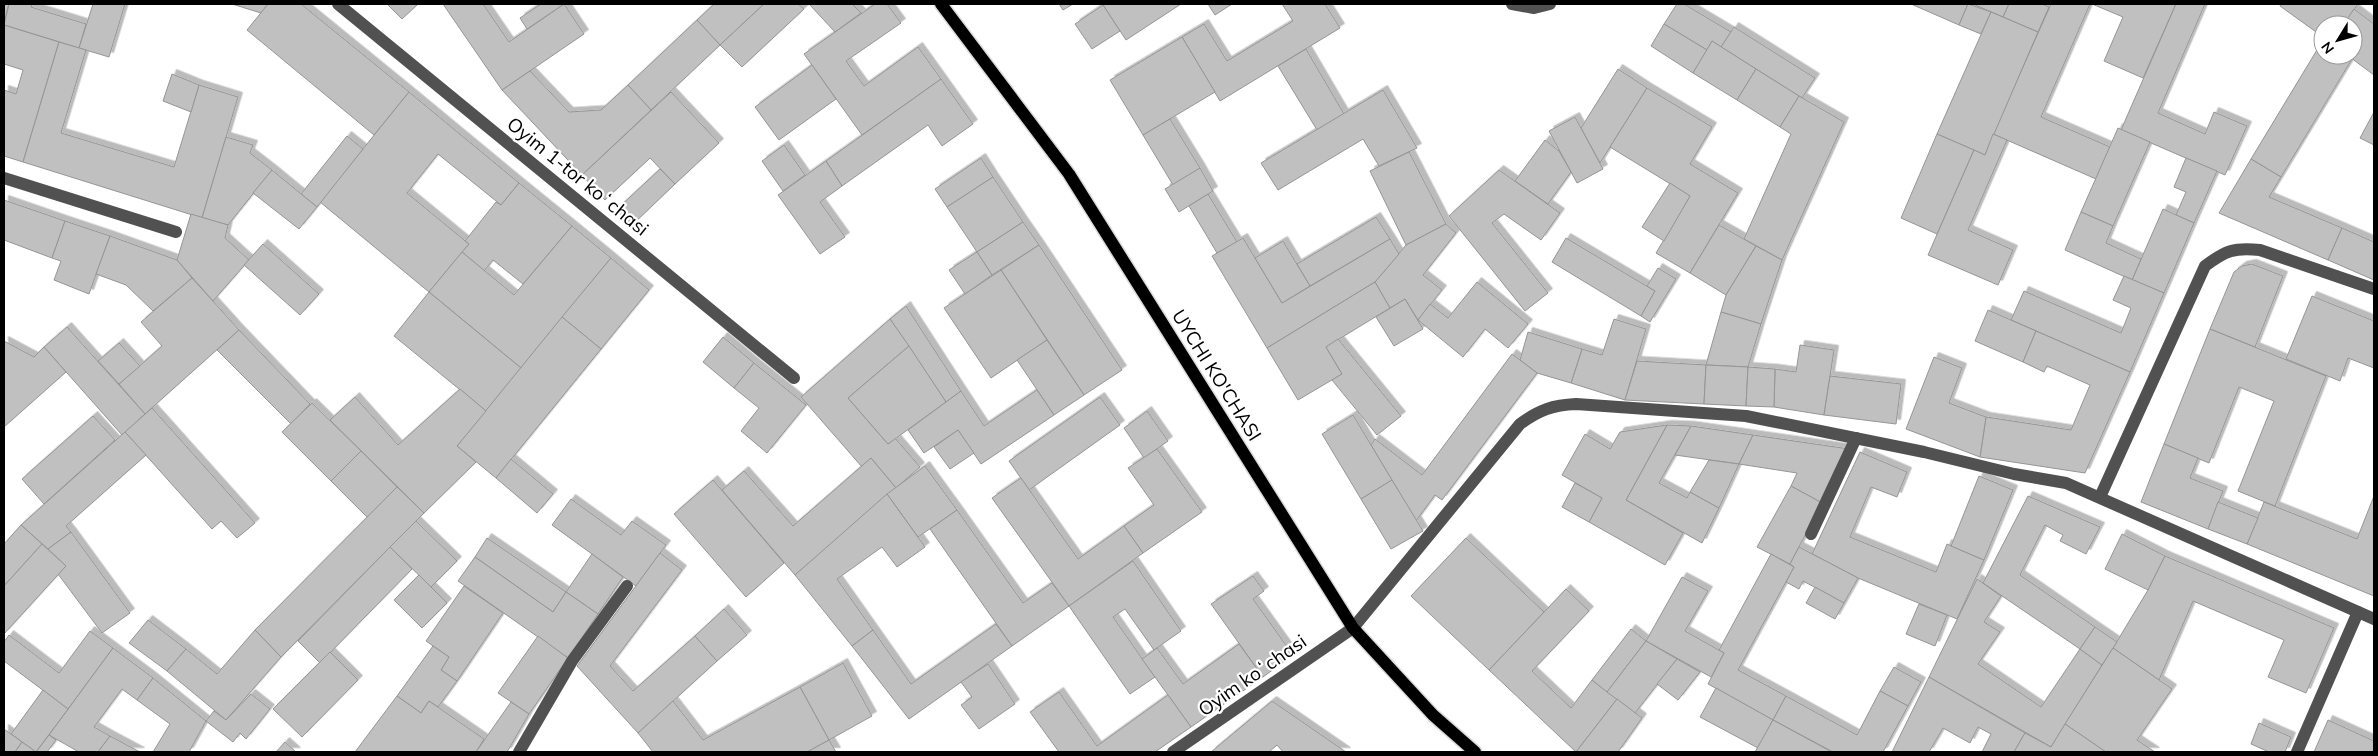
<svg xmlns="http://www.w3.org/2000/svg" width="2378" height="756" font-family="Mulish,sans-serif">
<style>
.building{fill:#c0c0c0;stroke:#959595;filter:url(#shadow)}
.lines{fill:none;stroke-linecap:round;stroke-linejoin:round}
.major-casing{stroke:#dbdbdb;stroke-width:15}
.minor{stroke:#515151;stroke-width:12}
.major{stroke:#000;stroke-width:12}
.labels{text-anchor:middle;stroke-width:4.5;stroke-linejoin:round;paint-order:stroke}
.street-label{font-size:19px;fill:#000;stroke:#fff}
</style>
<defs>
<filter id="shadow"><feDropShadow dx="4.5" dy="-4.5" stdDeviation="0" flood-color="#0004"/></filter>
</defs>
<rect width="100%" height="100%" fill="#fff"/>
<g class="building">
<polygon points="4,4 9,4 4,23"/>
<polygon points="9,4 32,4 31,7 86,24 79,48 4,25"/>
<polygon points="93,4 125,4 109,57 79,48"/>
<polygon points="232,4 268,4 261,13"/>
<polygon points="268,4 301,4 409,92 374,135 247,30"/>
<polygon points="387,4 418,4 402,19"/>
<polygon points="443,4 483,4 509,42 564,4 584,34 502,90"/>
<polygon points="541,4 564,4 527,29 520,18"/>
<polygon points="714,4 764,4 720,45 697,20"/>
<polygon points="764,4 798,4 804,9 742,67 720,45"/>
<polygon points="809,4 852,4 861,13 835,32"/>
<polygon points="875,4 887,4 901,23 846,61 864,86 918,47 941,79 862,135 804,54"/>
<polygon points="1059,4 1073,4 1063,10"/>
<polygon points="1105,4 1181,4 1126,40 1103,5"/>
<polygon points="1208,4 1232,4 1215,15"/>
<polygon points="1282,4 1325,4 1340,28 1220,101 1182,37 1204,24 1227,61 1293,21"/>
<polygon points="1677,4 1684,4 1731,32 1721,47 1712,41 1707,50 1664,24"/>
<polygon points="1911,4 1968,4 1959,25"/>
<polygon points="1968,4 1991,12 1981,34 1959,25"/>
<polygon points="1973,4 2009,4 2003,17"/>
<polygon points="2009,4 2042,4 2049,7 2038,32 2003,17"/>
<polygon points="2051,4 2090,4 2041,117 2110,147 2096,179 1993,134"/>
<polygon points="2092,4 2176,4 2143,78 2104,61 2123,17"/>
<polygon points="2176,4 2205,4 2158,113 2205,134 2214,112 2247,126 2225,175 2121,130"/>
<polygon points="2281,4 2358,4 2343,25 2323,25 2323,37 2280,6"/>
<polygon points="1103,5 1120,31 1092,49 1075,24"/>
<polygon points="2354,9 2374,24 2374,75 2347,55 2353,55 2353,25 2343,25"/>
<polygon points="1991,12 2038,32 1985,155 1937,134"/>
<polygon points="697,20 720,45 651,110 628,85"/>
<polygon points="1664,24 1707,50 1693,73 1651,46"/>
<polygon points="4,25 59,42 23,162 4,156 4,90 16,94 23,70 4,64"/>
<polygon points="1734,27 1815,78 1802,98 1721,47"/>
<polygon points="1182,37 1215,92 1143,135 1110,80"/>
<polygon points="2323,40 2323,55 2347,55 2352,59 2281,177 2251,159"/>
<polygon points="1712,41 1756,69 1737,100 1693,73"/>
<polygon points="59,42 86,50 61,133 174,167 199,85 238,97 202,218 23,162"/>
<polygon points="1306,49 1344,114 1317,130 1278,66"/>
<polygon points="812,65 836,99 779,140 755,107"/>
<polygon points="1618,69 1647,88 1600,163 1581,128"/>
<polygon points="1756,69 1799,96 1780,127 1737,100"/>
<polygon points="530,71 569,112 601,110 628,85 651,110 582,175 502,90"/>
<polygon points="172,74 199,85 191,112 163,101"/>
<polygon points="941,79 973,124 942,146 928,125 842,186 826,161"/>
<polygon points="1647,88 1712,127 1690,164 1738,193 1690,273 1656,253 1690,196 1610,147"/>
<polygon points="1383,90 1417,148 1379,166 1363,139 1278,190 1261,163"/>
<polygon points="409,92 519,183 501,205 438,154 407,193 469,244 429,292 320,202"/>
<polygon points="671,92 719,143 675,184 650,158 605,200 582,175"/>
<polygon points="1799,96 1844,122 1782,260 1744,239 1791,134 1780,127"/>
<polygon points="2374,112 2374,145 2360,138"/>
<polygon points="1575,117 1603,169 1577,183 1549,131"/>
<polygon points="1170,119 1200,168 1173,185 1143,135"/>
<polygon points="2118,128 2150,142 2113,226 2081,212"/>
<polygon points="1937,134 1974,150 1937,234 1901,218"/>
<polygon points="1993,134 2007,140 1968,230 2013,250 1998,285 1928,255 1974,150 1985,155"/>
<polygon points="347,136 363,149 317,207 301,194"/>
<polygon points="226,137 253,145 250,153 272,170 228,225 202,218"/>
<polygon points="1545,140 1559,151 1571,172 1548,204 1515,181"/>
<polygon points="784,145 805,175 783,191 762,161"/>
<polygon points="1409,152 1446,224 1406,245 1370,171"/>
<polygon points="981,158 993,177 947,207 935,189"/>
<polygon points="2186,158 2217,171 2194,223 2176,215 2186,192 2174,187"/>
<polygon points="2251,159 2281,177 2269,197 2342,228 2328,260 2219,213"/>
<polygon points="826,161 842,186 820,202 845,237 820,254 778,195"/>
<polygon points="1200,168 1213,191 1179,212 1165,189"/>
<polygon points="660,169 675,184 631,226 616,210"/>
<polygon points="272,170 317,207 299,229 253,193"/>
<polygon points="1499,170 1560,213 1541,240 1504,214 1492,223 1548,293 1525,311 1449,216"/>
<polygon points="993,177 1023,222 977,252 947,207"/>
<polygon points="519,183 572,226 523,284 493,260 484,271 462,252 469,244 465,241 496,202 501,205"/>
<polygon points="1670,183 1690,196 1664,241 1642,227"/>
<polygon points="1208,194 1237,242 1217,253 1189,206"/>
<polygon points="4,200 65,221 52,258 4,240"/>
<polygon points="2163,209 2194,223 2164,293 2132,280"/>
<polygon points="2081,212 2113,226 2106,243 2141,259 2132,280 2065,250"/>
<polygon points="191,214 228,225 225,238 249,260 213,301 177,260"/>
<polygon points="1376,217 1390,239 1310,286 1297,264"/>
<polygon points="65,221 110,236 89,294 54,280 61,261 52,258"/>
<polygon points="1023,222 1039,245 992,275 977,252"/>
<polygon points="1446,224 1456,233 1423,275 1442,290 1418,320 1405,299 1390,308 1375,282 1406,245"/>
<polygon points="1719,225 1756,246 1726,295 1690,273"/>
<polygon points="572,226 611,258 521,368 429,292 462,252 514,295"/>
<polygon points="2342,228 2374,242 2374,280 2328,260"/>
<polygon points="110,236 177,260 192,278 153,311 126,285 96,274"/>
<polygon points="1243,238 1282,303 1390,239 1399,254 1375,282 1267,348 1212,256"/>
<polygon points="1566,238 1655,291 1641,316 1552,262"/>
<polygon points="1283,241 1310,286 1282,303 1255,258"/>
<polygon points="263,244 319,294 300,315 244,265"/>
<polygon points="1039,245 1122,370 1084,395 1001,270"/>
<polygon points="1756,246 1782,260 1761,324 1721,312 1726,295"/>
<polygon points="977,252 992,275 965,294 949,270"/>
<polygon points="611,258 649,290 601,349 562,317"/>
<polygon points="2252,264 2283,276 2255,347 2210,329 2234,272 2242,266"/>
<polygon points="1658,268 1676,279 1650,322 1641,316 1655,291 1647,286"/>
<polygon points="1001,270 1047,340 991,378 944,308"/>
<polygon points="2124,276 2164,293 2130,372 2011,320 2024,291 2121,333 2131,308 2113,300"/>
<polygon points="192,278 239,330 145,414 119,384 162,346 141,322"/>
<polygon points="1375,282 1390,308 1326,347 1342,374 1298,400 1267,348"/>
<polygon points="1477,282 1528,324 1508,348 1485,329 1463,357 1418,320 1430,304 1448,318"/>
<polygon points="429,292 521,368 486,411 394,336"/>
<polygon points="2312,296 2374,321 2374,368 2348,358 2340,381 2286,359"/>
<polygon points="1405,299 1423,329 1394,346 1376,317"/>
<polygon points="906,306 961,391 946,402 890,319"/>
<polygon points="1988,310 2036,331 2023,362 1975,341"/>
<polygon points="1721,312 1761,324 1748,367 1706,365"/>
<polygon points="562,317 601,349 496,478 457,446"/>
<polygon points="890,319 909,346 848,398 888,444 895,438 920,467 896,488 871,458 862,467 801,397"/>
<polygon points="1614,319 1646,329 1625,400 1571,383 1582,349 1602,355"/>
<polygon points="67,327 145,414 122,435 44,347"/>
<polygon points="2210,329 2326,376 2275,506 2238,491 2274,401 2239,387 2209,463 2164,444"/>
<polygon points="239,330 310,404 291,424 217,350"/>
<polygon points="2036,331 2130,372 2085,473 1980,457 1986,417 2071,430 2090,385 2047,366 2044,372 2023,362"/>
<polygon points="1528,332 1582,349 1571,383 1537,373 1520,360"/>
<polygon points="723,337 754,363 734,388 703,362"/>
<polygon points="1338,339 1401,416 1377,435 1332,380 1342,374 1326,347"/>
<polygon points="1047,340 1084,395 1054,415 1017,360"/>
<polygon points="4,341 34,357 44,347 66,372 4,427"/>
<polygon points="119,343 140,366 119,384 98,361"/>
<polygon points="1800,345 1834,350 1824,415 1774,407 1775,369 1796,372"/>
<polygon points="909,346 946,402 888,444 848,398"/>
<polygon points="1512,354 1537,373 1442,500 1435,495 1416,521 1371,445 1375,439 1422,475"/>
<polygon points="1934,357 1962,368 1949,403 1986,417 1980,457 1906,429"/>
<polygon points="1637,361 1706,365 1704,404 1625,400"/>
<polygon points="754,363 806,405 767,453 741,431 759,408 734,388"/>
<polygon points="1706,365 1748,367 1746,406 1704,404"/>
<polygon points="1748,367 1775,369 1774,407 1746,406"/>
<polygon points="1830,376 1901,384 1896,424 1824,415"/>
<polygon points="460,389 486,411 457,446 476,462 424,513 330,420 355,397 398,445"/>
<polygon points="1037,390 1054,415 981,464 958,430 924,453 908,430 961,391 984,426"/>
<polygon points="1100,397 1120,425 1029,490 1009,461"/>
<polygon points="312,403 361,451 331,481 282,432"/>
<polygon points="152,408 255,523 237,538 221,521 212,529 125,432"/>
<polygon points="1147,411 1168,441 1144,458 1124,428"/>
<polygon points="1353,415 1392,480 1361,499 1322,434"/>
<polygon points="93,416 115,440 44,504 22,479"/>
<polygon points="1667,425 1691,426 1659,483 1687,498 1690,492 1719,508 1702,543 1626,500"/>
<polygon points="1667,425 1626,500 1683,533 1665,565 1589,522 1602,498 1562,475 1585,434 1610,449 1620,432"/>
<polygon points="1691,426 1753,435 1739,464 1675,455"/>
<polygon points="958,430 974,453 950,469 934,447"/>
<polygon points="125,432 146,455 66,526 71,532 48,549 21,525"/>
<polygon points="1753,435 1849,449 1822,503 1791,486 1797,473 1739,464"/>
<polygon points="2164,444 2198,458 2190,478 2223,491 2208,529 2141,502"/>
<polygon points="1157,449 1202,512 1143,553 1124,526 1154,505 1128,468"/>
<polygon points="361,451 397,487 367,517 331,481"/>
<polygon points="1860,452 1907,472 1897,497 1871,487 1850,537 1936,572 1947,544 1984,560 1957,619 1858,578 1812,554"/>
<polygon points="871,458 896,488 795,575 722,490 744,471 793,526"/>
<polygon points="511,459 553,494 537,513 496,478"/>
<polygon points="1709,460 1739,464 1719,508 1690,492"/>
<polygon points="925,466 957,510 918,537 887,494"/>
<polygon points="1979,476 2013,490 1984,560 1951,546"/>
<polygon points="1021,478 1078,559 1124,526 1143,553 1069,606 992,498"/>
<polygon points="713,480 784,563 746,597 674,514"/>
<polygon points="1392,480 1423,531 1391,549 1361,499"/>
<polygon points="1575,483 1602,498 1589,522 1562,507"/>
<polygon points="1791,486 1822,503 1790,564 1757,547"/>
<polygon points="397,487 424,513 281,657 255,630"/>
<polygon points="887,494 925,547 897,567 882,547 837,579 873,630 852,646 795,575"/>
<polygon points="2028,496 2100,527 2086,554 2060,541 2063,535 2045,525 2020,575 2095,627 2080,649 1983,583"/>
<polygon points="2374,496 2374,596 2247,544 2264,502 2357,539"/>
<polygon points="571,499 621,535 632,521 666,545 636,586 552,525"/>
<polygon points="2218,502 2258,518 2247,544 2208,529"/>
<polygon points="957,510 1023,603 1052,583 1069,606 1012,646 930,529"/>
<polygon points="416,521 457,561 431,587 390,547"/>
<polygon points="21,525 42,544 4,586 4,544"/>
<polygon points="71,532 130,613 102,633 58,574 66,566 48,549"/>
<polygon points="2122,534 2165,556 2148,590 2105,569"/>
<polygon points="487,538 566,592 553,612 475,557"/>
<polygon points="1466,538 1544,612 1489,670 1411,596"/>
<polygon points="42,544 66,566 4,634 4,586"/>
<polygon points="390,547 412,569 320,663 298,641"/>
<polygon points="1799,547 1858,578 1844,603 1803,581 1799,589 1786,582 1794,567 1790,564"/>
<polygon points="660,553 682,570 610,666 633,691 695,636 717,661 638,733 577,666"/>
<polygon points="592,554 623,577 598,614 566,592"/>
<polygon points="1771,554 1794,567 1738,670 1786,696 1773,720 1708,684 1724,653 1719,650"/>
<polygon points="2165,556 2334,628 2306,693 2268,677 2284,640 2193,601 2159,680 2113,648 2148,590"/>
<polygon points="475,557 553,612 566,592 598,614 568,658 458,581"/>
<polygon points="1133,561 1181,631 1154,650 1125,609 1113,617 1155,677 1130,694 1069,606"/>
<polygon points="419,575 447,603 422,628 394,600"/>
<polygon points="1253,576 1264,591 1253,599 1293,655 1263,677 1211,604"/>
<polygon points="1682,577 1708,591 1685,631 1724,653 1711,677 1646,641"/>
<polygon points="1977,579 2001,596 1984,622 2000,632 1978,664 2041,707 2080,649 2102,665 2051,747 1929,677"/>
<polygon points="464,586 503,613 457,681 441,670 449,657 426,641"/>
<polygon points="1815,587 1844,603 1835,619 1806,603"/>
<polygon points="1566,589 1589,611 1532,671 1571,708 1592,680 1617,699 1576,752 1489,670"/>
<polygon points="1919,604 1947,615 1935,646 1906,634"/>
<polygon points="724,609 747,635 717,661 695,636"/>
<polygon points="148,620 186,649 167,671 129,643"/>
<polygon points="996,624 1012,646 909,719 852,646 873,630 911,684"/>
<polygon points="2095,627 2117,642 2102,665 2080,649"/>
<polygon points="1631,629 1646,641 1607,692 1592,680"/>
<polygon points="255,630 281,657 226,720 167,671 186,649 217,674"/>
<polygon points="90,631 113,648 68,709 4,661 4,642 9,635 59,673"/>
<polygon points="538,636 568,658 529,714 498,693"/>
<polygon points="1646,641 1677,659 1635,713 1607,692"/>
<polygon points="1239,644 1263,677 1191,727 1142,659 1157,648 1183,684"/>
<polygon points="433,646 449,657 441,670 457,681 438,707 429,701 421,713 397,696"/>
<polygon points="113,648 153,678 137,700 122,689 94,727 110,736 98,752 79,752 49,735"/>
<polygon points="2113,648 2172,689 2137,740 2155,752 2106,752 2065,724"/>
<polygon points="330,652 358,680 302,737 273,709"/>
<polygon points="1677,659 1700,672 1678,700 1657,684"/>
<polygon points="843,663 872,716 829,740 800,687"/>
<polygon points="988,664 1015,704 979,729 961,705 972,697 961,682"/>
<polygon points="1894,667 1921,682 1908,706 1880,691"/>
<polygon points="1929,677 2025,733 2014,752 1982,752 1991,734 1978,727 1970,743 1943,728 1929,752 1892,752"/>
<polygon points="153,678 206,721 189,752 153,752 170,724 137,700"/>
<polygon points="800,687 829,740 807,752 653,752 638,733 673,701 703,740"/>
<polygon points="1716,688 1773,720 1758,748 1700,717"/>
<polygon points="43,690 68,709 36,752 11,734"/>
<polygon points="1880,691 1908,706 1883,752 1833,752 1773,720 1786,696 1857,735"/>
<polygon points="1059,692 1097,746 1168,695 1191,727 1155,752 1059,752 1030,712"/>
<polygon points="251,694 270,709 246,739 240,733 233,742 206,721 214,711 226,720"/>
<polygon points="397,696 421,713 429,701 484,739 476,752 355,752"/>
<polygon points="1617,699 1642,718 1618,752 1576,752"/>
<polygon points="1272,701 1346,752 1283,752 1277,745 1269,752 1211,752"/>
<polygon points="511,702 529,714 507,752 476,752"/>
<polygon points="1773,720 1830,751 1829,752 1755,752"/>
<polygon points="2328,720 2374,741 2374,752 2314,752"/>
<polygon points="2259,723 2291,737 2285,752 2269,752 2251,744"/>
<polygon points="2065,724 2106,752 2014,752 2025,733 2051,747"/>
<polygon points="4,729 22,742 15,752 4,752"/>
<polygon points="49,735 56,740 47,752 36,752"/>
<polygon points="110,736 140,752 98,752"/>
<polygon points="829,740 836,752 807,752"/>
<polygon points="22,742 36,752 15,752"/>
<polygon points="285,742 296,752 276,752"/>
</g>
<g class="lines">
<g class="major-casing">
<polyline id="major" points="941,4 1069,174 1353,628 1433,715 1475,752"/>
</g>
<g class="minor">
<polyline points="338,4 794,378"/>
<polyline points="1512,4 1534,8 1550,4"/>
<polyline points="4,178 176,232"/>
<path d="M2100,497L2205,266C2225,251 2234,247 2260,250L2374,289"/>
<polyline points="1811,534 1856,438"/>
<polyline points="519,752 572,661 627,586"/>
<path d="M1173,752L1353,628L1520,424C1539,410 1553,405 1576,404L1746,416L1924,452L2014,474L2066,483L2374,619"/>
<polyline points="2297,752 2358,612"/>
</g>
<use href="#major" class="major"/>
</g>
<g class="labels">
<g class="street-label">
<text transform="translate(578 176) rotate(39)" y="7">Oyim 1-tor koʻchasi</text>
<text transform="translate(1217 375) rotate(58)" y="7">UYCHI KO'CHASI</text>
<text transform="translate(1252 675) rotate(-35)" y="7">Oyim koʻchasi</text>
</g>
</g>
<rect width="2378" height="756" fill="none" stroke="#000000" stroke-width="10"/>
<g transform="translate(2338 40) rotate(233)"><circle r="24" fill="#ffffff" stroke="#999999"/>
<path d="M0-4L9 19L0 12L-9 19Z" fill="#000000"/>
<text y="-8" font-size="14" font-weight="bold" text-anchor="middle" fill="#000000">N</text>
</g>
</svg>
